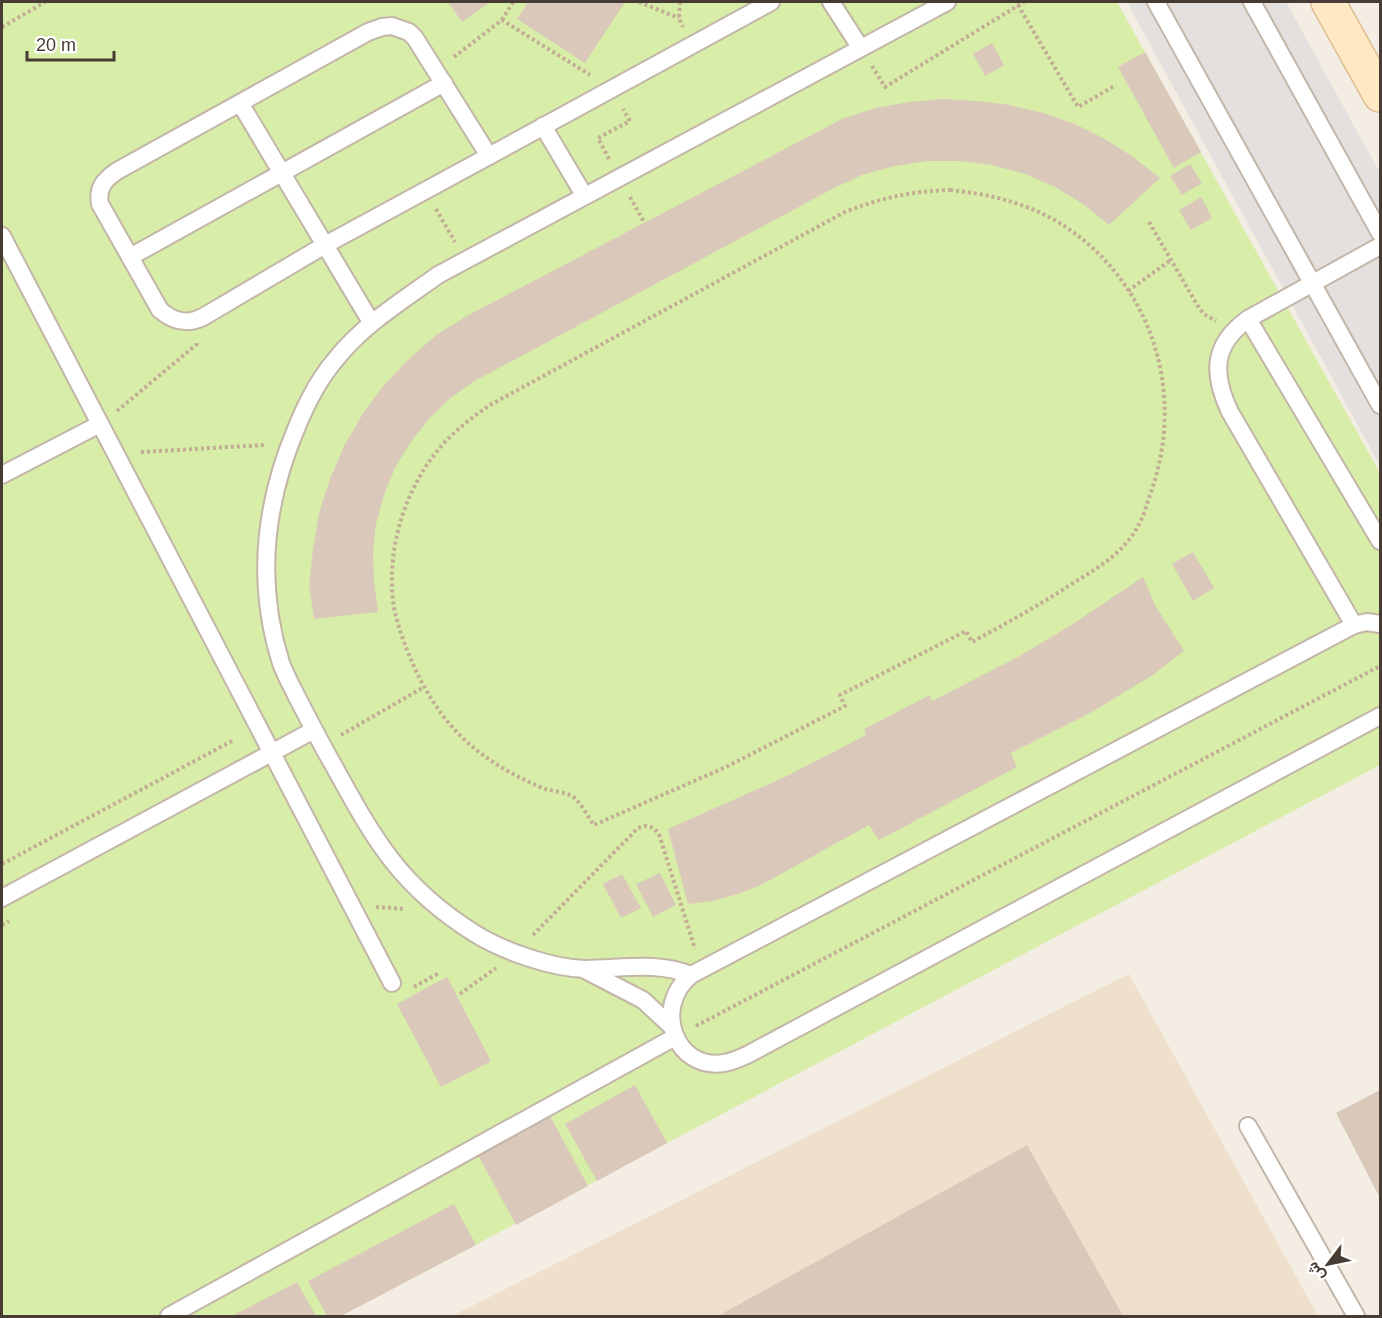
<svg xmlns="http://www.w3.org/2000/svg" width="1382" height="1318" font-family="Arial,Vazirmatn,sans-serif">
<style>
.education{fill:#efe0cc}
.green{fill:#d7eda8}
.parking{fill:#e4e0dd}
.building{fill:#dac9bb}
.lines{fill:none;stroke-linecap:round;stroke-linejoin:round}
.lane-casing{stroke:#c3b6a8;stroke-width:20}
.secondary-casing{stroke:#dcbe90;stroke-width:36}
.path{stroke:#c3ad95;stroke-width:4;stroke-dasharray:3 3;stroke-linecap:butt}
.lane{stroke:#fff;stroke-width:16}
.secondary{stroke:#ffe8c3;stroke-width:33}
</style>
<rect width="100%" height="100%" fill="#f4ede4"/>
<polygon class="education" points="1129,974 1318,1316 452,1316"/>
<polygon class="green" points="2,2 1117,2 1380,473 1380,765 341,1316 2,1316"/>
<polygon class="parking" points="1127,2 1286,2 1380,173 1380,466"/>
<g class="building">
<polygon points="448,2 490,2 462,22"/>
<polygon points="528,2 625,2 585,63 517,19"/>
<polygon points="992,43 1004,65 985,76 973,54"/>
<polygon points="1145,52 1201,152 1174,168 1118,67"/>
<polygon points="943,99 977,101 1010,105 1043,113 1075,124 1105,139 1133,157 1160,178 1109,225 1083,204 1055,187 1025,174 992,165 960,161 927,161 894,166 862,175 832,189 473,382 449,399 428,420 410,443 395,468 384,495 376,524 373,553 374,582 378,612 314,619 309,585 313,549 319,513 330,479 344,446 362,415 383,386 408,360 435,336 465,317 844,118 876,108 909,102"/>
<polygon points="1190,164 1202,183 1182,195 1170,176"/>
<polygon points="1201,197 1212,218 1191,230 1179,210"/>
<polygon points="1193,552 1214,588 1193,601 1172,564"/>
<polygon points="1143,577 1155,605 1184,651 1154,674 1094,711 1011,753 1017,767 879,840 869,825 761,885 738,894 713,901 688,904 668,829 785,777 866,735 864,729 930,695 932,701 1018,657 1073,624"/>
<polygon points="660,873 676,905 653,917 636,884"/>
<polygon points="622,874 641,908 621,918 603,884"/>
<polygon points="447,977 491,1061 441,1087 397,1004"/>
<polygon points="635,1085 667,1143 597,1181 565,1124"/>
<polygon points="1380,1090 1380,1198 1336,1113"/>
<polygon points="550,1116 588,1186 516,1225 478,1155"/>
<polygon points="1027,1145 1123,1316 718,1316"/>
<polygon points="454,1204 476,1245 341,1316 327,1316 308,1281"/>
<polygon points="297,1282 316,1316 232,1316"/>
</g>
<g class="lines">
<g class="lane-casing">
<g id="lane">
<polyline points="831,2 860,47"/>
<polyline points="1156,2 1380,405"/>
<polyline points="1252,2 1380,233"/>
<path d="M392,26L409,32L415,38L489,156L325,245L203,317C187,325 174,322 160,310L100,204C97,188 104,180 117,171L368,32L382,27Z"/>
<polyline points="240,103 371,322"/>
<polyline points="543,126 584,195"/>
<polyline points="489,156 771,2"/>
<polyline points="2,236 392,983"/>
<polyline points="130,257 444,83"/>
<polyline points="1248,319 1380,541"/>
<polyline points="2,475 100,424"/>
<path d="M1380,624L1367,622L1354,625L691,975C652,1007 675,1071 724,1063C732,1062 740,1058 747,1055L1380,716"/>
<path d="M1354,625L1230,412C1212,374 1212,345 1248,319L1380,246"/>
<polyline points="2,898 314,730"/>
<polyline points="585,970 643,1000 671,1026"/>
<path d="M691,975C656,961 622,969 585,969C551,968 503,951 474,933C401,887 375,841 335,768C321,744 309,720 296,695C291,685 285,674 281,663C256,584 264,505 296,429C306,404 318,380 336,359C364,324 402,301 438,275L947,2"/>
<polyline points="1248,1126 1356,1316"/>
<polyline points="169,1316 675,1037"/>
</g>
</g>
<g class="secondary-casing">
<polyline id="secondary" points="1328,2 1380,95"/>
</g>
<g class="path">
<polyline points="639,2 679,18"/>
<polyline points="680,2 679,18 683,27"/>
<polyline points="1018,5 1078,107 1116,85"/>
<polyline points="502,20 513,2"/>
<polyline points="2,27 45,2"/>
<polyline points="454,57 502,20 590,75"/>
<polyline points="872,66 885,87 1024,2"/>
<polyline points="609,159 598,138 630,121 623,109"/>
<path d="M950,190C988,194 1024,202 1058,222C1151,279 1187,391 1151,492C1147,503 1144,516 1138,526C1123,554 1096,569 1070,585C1038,606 1005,624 972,642L966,631L840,695L845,706L726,767L594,825C588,817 580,801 572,796C564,792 553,791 545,789C520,779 495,765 474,748C447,726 427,696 413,664C405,646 398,627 394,608C385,550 405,486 444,443C458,428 474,416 490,405L845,212C880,198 912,191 950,190Z"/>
<polyline points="630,197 644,222"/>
<polyline points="436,209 455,242"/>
<polyline points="1149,222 1199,308 1204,314 1216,321"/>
<polyline points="1128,291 1171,260"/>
<polyline points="117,411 197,344 197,342"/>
<polyline points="141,452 265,445"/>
<polyline points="341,735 424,687"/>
<polyline points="2,864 234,740"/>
<polyline points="376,907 405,909"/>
<polyline points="2,925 9,921"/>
<path d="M533,935L635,831C643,823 652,825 659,834L695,949"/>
<polyline points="414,987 439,973"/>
<polyline points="460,994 496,968"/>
<polyline points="696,1026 1380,666"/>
</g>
<use href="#lane" class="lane"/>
<use href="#secondary" class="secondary"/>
</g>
<rect width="1382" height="1318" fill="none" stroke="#473c33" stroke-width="6"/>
<g transform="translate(1328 1264) rotate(238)" stroke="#ffffff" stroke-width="4.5" paint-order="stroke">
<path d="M0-4.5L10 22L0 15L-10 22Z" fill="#473c33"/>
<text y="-9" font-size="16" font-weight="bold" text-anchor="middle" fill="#473c33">ش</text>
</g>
<path d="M27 51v9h87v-9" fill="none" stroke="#473c33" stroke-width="3"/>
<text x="36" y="51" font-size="18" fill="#473c33" stroke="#ffffff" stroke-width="4.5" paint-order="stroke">20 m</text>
</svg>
